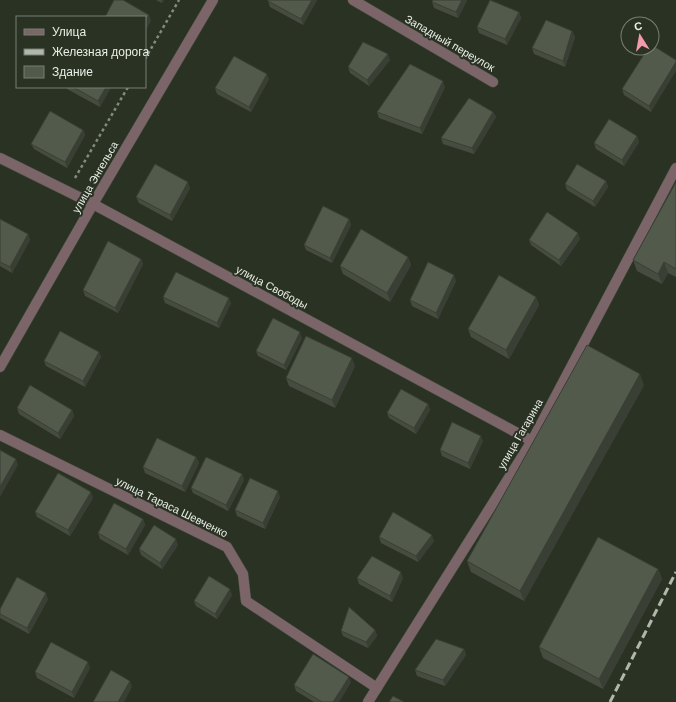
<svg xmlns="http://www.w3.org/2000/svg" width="676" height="702" font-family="Helvetica,sans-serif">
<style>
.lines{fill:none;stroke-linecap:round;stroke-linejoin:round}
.minor-casing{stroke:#495043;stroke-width:11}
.path{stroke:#838a7e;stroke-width:2.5;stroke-dasharray:3 3;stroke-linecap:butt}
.minor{stroke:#7b6569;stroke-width:10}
.rail{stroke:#b1b7ac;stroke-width:3;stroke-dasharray:8 4;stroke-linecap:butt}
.wall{fill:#464d40}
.shaded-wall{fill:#393f34}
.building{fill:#515a4b;stroke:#393f34}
.labels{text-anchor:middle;stroke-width:4;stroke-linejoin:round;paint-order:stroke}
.street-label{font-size:11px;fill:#eaefe6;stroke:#2a3224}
</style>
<rect width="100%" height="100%" fill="#2a3224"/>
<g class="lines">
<g class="minor-casing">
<g id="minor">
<polyline points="353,0 493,82"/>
<polyline points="0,158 93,204 532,441"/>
<polyline points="0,367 93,204 213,0"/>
<polyline points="0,435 227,547 243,574 246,601 377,688"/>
<polyline points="368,702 532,441 676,168"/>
</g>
</g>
<g class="path">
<polyline points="145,59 179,0"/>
<polyline points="75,178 128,87"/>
</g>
<use href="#minor" class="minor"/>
<polyline class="rail" points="610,702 676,572"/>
</g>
<g class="wall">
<polygon points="156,0 164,0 162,3"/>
<polygon points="268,0 317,0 303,25 270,7 268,1"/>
<polygon points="433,0 467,0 458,18 434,8 432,2"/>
<polygon points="519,12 521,18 507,45 479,33 477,27"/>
<polygon points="572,31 575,37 565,67 534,54 532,48"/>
<polygon points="390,60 369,86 350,73 348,67"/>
<polygon points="676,60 651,112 624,95 622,89"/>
<polygon points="269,79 251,112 217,94 215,88"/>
<polygon points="67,87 111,87 100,107 67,89"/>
<polygon points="445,87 422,134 379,118 377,112"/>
<polygon points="493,112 496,117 474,154 443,144 441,138"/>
<polygon points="83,130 85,135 67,168 34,149 31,144"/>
<polygon points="637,136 639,142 624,166 596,149 594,143"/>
<polygon points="606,181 608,187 595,207 567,190 565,184"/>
<polygon points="676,182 676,277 668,273 662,284 637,271 633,260"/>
<polygon points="190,188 172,221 139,203 136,197"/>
<polygon points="0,219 28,234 30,240 12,273 0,266"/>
<polygon points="349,219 351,225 332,263 306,250 304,245"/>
<polygon points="580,239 561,266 531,245 529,240"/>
<polygon points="408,257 411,265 390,302 343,274 340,266"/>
<polygon points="141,259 143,264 118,313 85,296 83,290"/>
<polygon points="456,281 438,319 412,306 410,300"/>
<polygon points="163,297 231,303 219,328 165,303"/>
<polygon points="536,297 539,305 509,359 471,337 468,329"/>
<polygon points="302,338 286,370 258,356 256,351"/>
<polygon points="99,352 101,357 85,387 46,366 44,361"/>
<polygon points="355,366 335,408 289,386 286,378"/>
<polygon points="644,385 524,601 471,572 467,561"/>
<polygon points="428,404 430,410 416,434 389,418 387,413"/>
<polygon points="17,408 72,410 74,416 60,439 19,414"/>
<polygon points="483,441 470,469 442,456 440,450"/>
<polygon points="196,457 199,463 185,492 145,473 143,467"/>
<polygon points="242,474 244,480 228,511 193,493 191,488"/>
<polygon points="280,497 265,529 237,516 235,510"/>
<polygon points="93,498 70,536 37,517 35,512"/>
<polygon points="143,519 145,525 128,555 100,539 98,533"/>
<polygon points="379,537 434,541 418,562 381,543"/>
<polygon points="178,545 162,569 141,555 139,549"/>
<polygon points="658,569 662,579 603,689 543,658 539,647"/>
<polygon points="357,578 403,578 392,602 359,584"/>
<polygon points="232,595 217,619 196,606 194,601"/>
<polygon points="48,599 29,634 0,618 0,609"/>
<polygon points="375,630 377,636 368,648 343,636 341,631"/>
<polygon points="464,649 466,655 445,686 417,676 415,670"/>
<polygon points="90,668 74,698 37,678 35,672"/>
<polygon points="351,682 339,702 314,702 296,691 294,685"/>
</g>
<g class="shaded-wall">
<polygon points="161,0 164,0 162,3"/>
<polygon points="312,0 317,0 303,25 301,19"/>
<polygon points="462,0 467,0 458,18 456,12"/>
<polygon points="519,12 521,18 507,45 505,39"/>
<polygon points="149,15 151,21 145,32 145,22"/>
<polygon points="572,31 575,37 565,67 563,61"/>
<polygon points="388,54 390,60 369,86 367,80"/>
<polygon points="676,62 676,71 651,112 649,106"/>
<polygon points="267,74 269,79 251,112 249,107"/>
<polygon points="443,81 445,87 422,134 420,128"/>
<polygon points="106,87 111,87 100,107 98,101"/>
<polygon points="493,112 496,117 474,154 472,148"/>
<polygon points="83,130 85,135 67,168 65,162"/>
<polygon points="637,136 639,142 624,166 622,160"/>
<polygon points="606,181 608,187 595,207 593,201"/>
<polygon points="188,182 190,188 172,221 170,215"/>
<polygon points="349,219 351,225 332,263 330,258"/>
<polygon points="578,233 580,239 561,266 559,260"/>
<polygon points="28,234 30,240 12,273 10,267"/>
<polygon points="408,257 411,265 390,302 387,293"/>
<polygon points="141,259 143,264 118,313 115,308"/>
<polygon points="664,262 668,273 662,284 658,274"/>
<polygon points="454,275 456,281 438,319 436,313"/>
<polygon points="536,297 539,305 509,359 506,350"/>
<polygon points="229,298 231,303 219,328 217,323"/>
<polygon points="300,332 302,338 286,370 284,365"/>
<polygon points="99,352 101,357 85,387 83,381"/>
<polygon points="352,358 355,366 335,408 332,400"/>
<polygon points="640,374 644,385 524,601 520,591"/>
<polygon points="428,404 430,410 416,434 414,428"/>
<polygon points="72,410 74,416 60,439 58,433"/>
<polygon points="481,436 483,441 470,469 468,463"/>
<polygon points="196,457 199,463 185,492 182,486"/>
<polygon points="16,459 18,465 0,497 0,487"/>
<polygon points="242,474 244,480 228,511 226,505"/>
<polygon points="278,491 280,497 265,529 263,523"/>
<polygon points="91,492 93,498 70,536 68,530"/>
<polygon points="143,519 145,525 128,555 126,549"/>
<polygon points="432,535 434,541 418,562 416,556"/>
<polygon points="176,539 178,545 162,569 160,563"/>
<polygon points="658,569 662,579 603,689 599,679"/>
<polygon points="401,572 403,578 392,602 390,596"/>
<polygon points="230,589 232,595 217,619 215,614"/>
<polygon points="46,593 48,599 29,634 27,628"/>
<polygon points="375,630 377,636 368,648 366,642"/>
<polygon points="464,649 466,655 445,686 443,680"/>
<polygon points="88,662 90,668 74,698 72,692"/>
<polygon points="349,677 351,682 339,702 333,702"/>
<polygon points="130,681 132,687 124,702 118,702"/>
</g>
<g class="building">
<polygon points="114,0 123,0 149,15 145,22 145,17 105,17"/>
<polygon points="268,0 312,0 301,19 268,1"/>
<polygon points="433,0 462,0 456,12 432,2"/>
<polygon points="490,0 519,12 505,39 477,27"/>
<polygon points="546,20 572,31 563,61 532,48"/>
<polygon points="363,42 388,54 367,80 348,67"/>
<polygon points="652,45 676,60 676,62 649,106 622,89 648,48 652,48"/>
<polygon points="234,56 267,74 249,107 215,88"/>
<polygon points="410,64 443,81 420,128 377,112"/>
<polygon points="73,87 106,87 98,101"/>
<polygon points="469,98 493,112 472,148 441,138"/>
<polygon points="50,111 83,130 65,162 31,144"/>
<polygon points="609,119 637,136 622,160 594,143"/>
<polygon points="155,164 188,182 170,215 136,197"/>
<polygon points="577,164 606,181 593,201 565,184"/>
<polygon points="676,182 676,269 664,262 658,274 633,260"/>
<polygon points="323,206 349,219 330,258 304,245"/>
<polygon points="547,212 578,233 559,260 529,240"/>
<polygon points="0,219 28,234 10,267 0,262"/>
<polygon points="361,229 408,257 387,293 340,266"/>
<polygon points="108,241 141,259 115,308 83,290"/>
<polygon points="428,262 454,275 436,313 410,300"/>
<polygon points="176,272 229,298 217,323 163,297"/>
<polygon points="499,275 536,297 506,350 468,329"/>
<polygon points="273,318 300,332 284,365 256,351"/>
<polygon points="60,331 99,352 83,381 44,361"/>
<polygon points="306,336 352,358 332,400 286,378"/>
<polygon points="587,345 640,374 520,591 467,561"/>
<polygon points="30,385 72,410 58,433 17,408"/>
<polygon points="401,389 428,404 414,428 387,413"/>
<polygon points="452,422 481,436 468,463 440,450"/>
<polygon points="157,438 196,457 182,486 143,467"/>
<polygon points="0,450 16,459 0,487"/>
<polygon points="206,457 242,474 226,505 191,488"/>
<polygon points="58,473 91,492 68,530 35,512"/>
<polygon points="250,478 278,491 263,523 235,510"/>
<polygon points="114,503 143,519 126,549 98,533"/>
<polygon points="393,512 432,535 416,556 379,537"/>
<polygon points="154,525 176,539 160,563 139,549"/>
<polygon points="598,537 658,569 599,679 539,647"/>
<polygon points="372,556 401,572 390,596 357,578"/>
<polygon points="209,576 230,589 215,614 194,601"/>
<polygon points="17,577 46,593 27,628 0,614 0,609"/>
<polygon points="349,607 375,630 366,642 341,631"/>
<polygon points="436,639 464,649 443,680 415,670"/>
<polygon points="51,642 88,662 72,692 35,672"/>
<polygon points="313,654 349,677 333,702 322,702 294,685"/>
<polygon points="111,670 130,681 118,702 93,702"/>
<polygon points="393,696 404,702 389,702"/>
</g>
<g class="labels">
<g class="street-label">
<text transform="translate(450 43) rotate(30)" y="4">Западный переулок</text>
<text transform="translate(95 177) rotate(-60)" y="4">улица Энгельса</text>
<text transform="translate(272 287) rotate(28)" y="4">улица Свободы</text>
<text transform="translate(520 434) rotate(-60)" y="4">улица Гагарина</text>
<text transform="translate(172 507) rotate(26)" y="4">улица Тараса Шевченко</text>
</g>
</g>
<rect x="16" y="16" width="130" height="72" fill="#2a3224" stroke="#777e72"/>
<rect x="24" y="29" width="20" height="6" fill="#7b6569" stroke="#777e72"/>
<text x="52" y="36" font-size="12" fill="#eaefe6">Улица</text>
<rect x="24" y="49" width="20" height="6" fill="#b1b7ac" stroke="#777e72"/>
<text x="52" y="56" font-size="12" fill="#eaefe6">Железная дорога</text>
<rect x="24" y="66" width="20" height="12" fill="#515a4b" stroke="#777e72"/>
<text x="52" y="76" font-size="12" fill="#eaefe6">Здание</text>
<g transform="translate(640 36) rotate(349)"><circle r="19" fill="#2a3224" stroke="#777e72"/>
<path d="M0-3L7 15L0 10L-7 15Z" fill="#f39aab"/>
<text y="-6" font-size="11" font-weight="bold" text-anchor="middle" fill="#eaefe6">С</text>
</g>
</svg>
